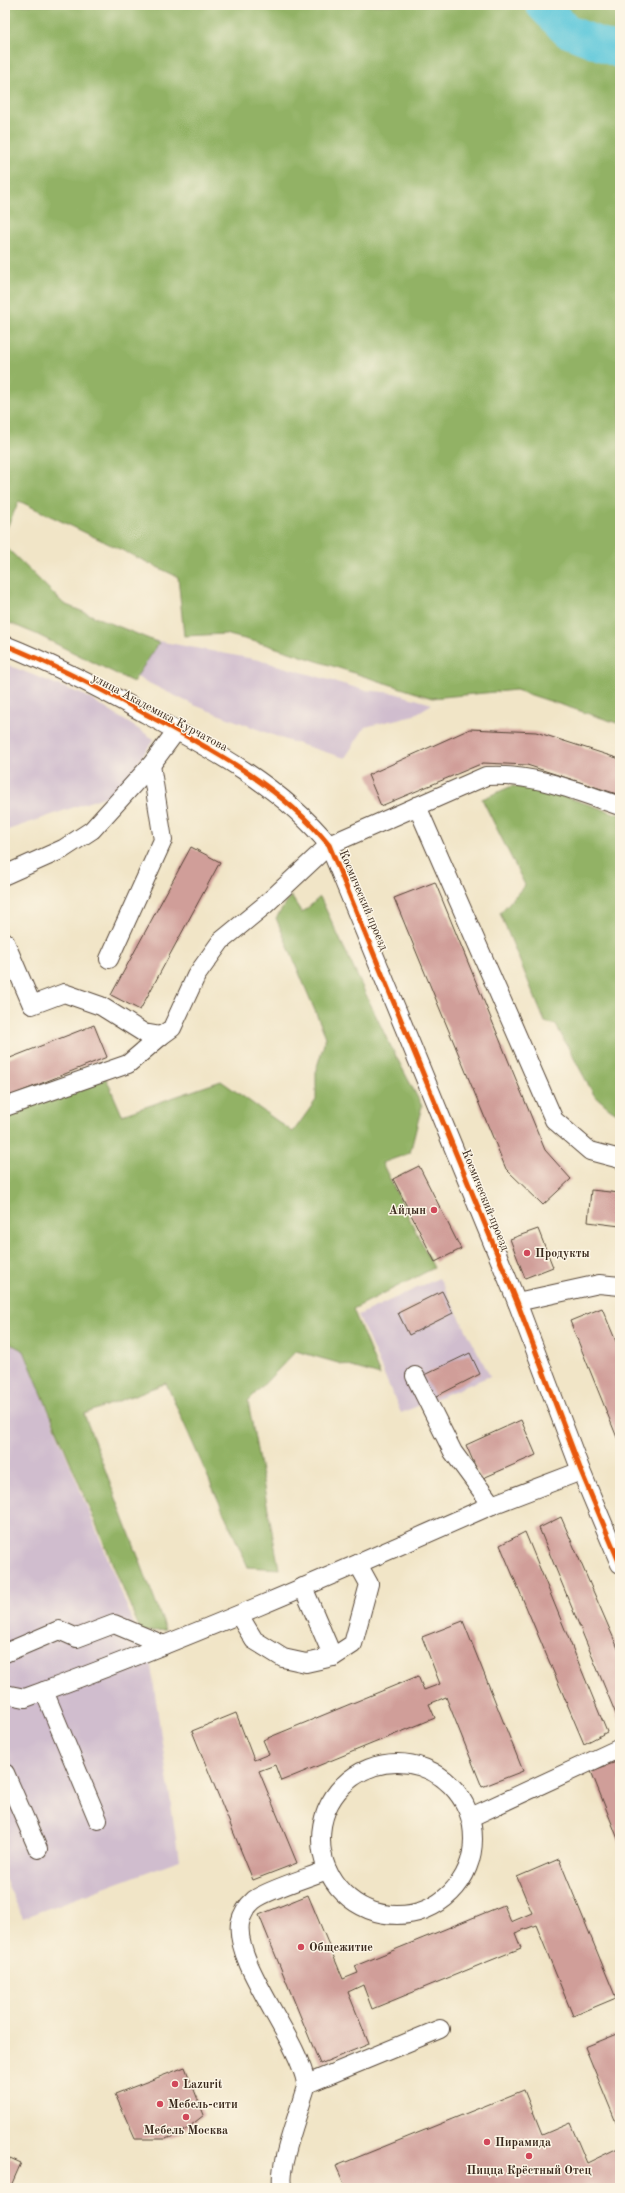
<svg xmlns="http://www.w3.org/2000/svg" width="625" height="2193" font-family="'Old Standard TT',serif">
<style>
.industrial{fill:#d0bdce}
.forest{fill:#92b265;stroke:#666e42}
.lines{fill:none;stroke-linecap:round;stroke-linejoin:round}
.river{stroke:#60c9db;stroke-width:33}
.building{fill:#d09e99}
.minor-casing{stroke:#564637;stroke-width:20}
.minor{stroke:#fff;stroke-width:18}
.cycleway-casing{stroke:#fcf5e5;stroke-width:8}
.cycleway{stroke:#e8590c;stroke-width:5}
.poi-dot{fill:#d1495b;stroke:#fcf5e5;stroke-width:1.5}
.labels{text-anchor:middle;stroke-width:3;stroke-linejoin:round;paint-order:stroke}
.street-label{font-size:12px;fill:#3b2a1e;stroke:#fcf5e5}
.poi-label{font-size:12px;font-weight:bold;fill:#3b2a1e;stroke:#fcf5e5;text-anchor:start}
</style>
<rect width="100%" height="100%" fill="#fcf5e5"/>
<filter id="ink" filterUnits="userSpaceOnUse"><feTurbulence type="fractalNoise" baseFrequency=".025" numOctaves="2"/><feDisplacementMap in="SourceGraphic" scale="8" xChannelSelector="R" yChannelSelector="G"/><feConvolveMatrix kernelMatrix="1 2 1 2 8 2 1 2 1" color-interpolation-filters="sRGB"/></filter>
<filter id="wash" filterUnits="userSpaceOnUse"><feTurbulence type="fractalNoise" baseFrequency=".012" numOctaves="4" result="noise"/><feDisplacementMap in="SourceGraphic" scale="16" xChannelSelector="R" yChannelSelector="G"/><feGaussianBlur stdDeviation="0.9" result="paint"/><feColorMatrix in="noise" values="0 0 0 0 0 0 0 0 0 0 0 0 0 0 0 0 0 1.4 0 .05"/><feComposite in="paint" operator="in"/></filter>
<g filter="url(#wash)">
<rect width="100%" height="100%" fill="#f1e5c7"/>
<g class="industrial">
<polygon points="57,622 259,660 364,690 394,693 432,704 414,715 365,727 345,758 286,740 194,705 50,635"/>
<polygon points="5,664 86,696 154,739 118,792 5,831"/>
<polygon points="439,1278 490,1376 401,1413 358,1315"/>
<polygon points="5,1342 24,1351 151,1666 179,1860 23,1918 5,1879"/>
</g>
<g class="forest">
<polygon points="5,5 620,5 620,724 516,690 432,698 264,644 225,634 184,636 178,577 19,501 5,532"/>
<polygon points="5,546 64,604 159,643 133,682 36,634 5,621"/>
<polygon points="512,786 548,791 620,815 620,1115 609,1108 594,1095 556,1025 545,1022 500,913 525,885 482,799"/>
<polygon points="291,896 302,913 320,897 386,1037 422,1106 410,1153 382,1163 434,1268 353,1309 380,1375 296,1351 248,1401 279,1569 248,1567 166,1383 84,1414 166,1630 141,1632 24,1351 5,1341 5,1110 106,1078 122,1115 221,1081 293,1132 316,1100 316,1070 326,1037 276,918"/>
</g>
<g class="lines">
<polyline class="river" points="542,5 567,31 620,52"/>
</g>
<g id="blocks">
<g class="building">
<polygon points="470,729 536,732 620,759 620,795 527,765 483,763 381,806 368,775"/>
<polygon points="191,847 220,862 140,1010 111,995"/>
<polygon points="435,882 545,1150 571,1179 543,1205 506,1169 394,898"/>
<polygon points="94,1025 107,1057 5,1098 5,1060"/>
<polygon points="419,1166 461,1249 435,1262 393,1179"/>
<polygon points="591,1190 620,1193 620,1226 588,1222"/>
<polygon points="538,1229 553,1267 525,1278 510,1239"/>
<polygon points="442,1291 453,1313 409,1335 398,1313"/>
<polygon points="602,1308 620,1351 620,1445 570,1321"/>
<polygon points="470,1353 480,1374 435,1397 424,1375"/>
<polygon points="521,1420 536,1455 481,1479 466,1445"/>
<polygon points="561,1517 620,1653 620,1724 539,1528"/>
<polygon points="525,1532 607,1732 584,1744 500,1545"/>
<polygon points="463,1621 523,1771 482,1787 446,1697 429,1704 435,1718 281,1781 275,1765 259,1771 297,1863 253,1880 192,1731 236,1713 254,1760 269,1754 263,1740 418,1676 424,1690 440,1684 422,1637"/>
<polygon points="619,1761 620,1764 620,1844 591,1771"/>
<polygon points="559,1859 616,1998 573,2016 536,1925 515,1933 521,1948 372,2009 363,1985 348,1992 369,2044 320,2064 259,1915 308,1895 343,1979 358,1973 355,1966 504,1905 511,1922 532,1913 517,1877"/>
<polygon points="620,2033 620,2132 585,2047"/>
<polygon points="185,2067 204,2115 180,2134 165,2139 135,2139 115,2094"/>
<polygon points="524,2090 542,2135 570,2123 587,2163 618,2148 620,2188 346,2188 336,2166"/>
<polygon points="10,2158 21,2163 10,2188 5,2188 5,2169"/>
</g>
</g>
</g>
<g filter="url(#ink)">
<use href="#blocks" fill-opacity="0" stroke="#564637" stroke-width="1"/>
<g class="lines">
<g class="minor-casing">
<g id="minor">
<path d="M5,645C53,664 99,688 144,713C211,749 280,785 329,845L517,1302L581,1471L620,1564"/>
<polyline points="417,806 554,1120 590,1151 620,1159"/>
<polyline points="5,875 63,849 92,830 151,765 177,730"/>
<path d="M5,942L32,1005L64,993L101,1006L144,1033L161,1036L172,1028L196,976L221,941L265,905L329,845L486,776C534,773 575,791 620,806"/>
<polyline points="109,959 163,840 151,765"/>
<polyline points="5,1107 128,1064 161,1036"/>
<polyline points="517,1302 599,1284 620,1286"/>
<polyline points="415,1376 453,1452 492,1505 581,1471"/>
<polyline points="303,1587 333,1657"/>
<polyline points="239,1615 254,1640 283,1658 306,1663 333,1657 353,1644 369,1584 358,1564"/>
<polyline points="5,1653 59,1630 77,1638 114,1624 164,1645"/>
<polyline points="44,1691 98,1820"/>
<path d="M5,1694L25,1698C183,1641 338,1573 492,1505"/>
<circle cx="397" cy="1839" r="76"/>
<polyline points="5,1773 38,1849"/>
<polyline points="471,1817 620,1748"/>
<polyline points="307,2084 440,2029"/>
<path d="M283,2188C276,2173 297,2118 302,2100C303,2095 307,2087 306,2083C298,2038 234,1965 240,1923C242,1914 247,1906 254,1900C267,1890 310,1877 327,1870"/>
</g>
</g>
<use href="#minor" class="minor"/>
<g class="cycleway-casing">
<path id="cycleway" d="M5,645C53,664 99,688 144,713C211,749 280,785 329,845L517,1302L581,1471L620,1564"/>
</g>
<use href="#cycleway" class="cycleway"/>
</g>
</g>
<g class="poi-dot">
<circle cx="434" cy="1210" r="4"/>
<circle cx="527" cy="1253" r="4"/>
<circle cx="301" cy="1947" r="4"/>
<circle cx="175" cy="2084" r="4"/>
<circle cx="160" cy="2104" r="4"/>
<circle cx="186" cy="2117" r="4"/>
<circle cx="487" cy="2142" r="4"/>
<circle cx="529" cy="2156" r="4"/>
</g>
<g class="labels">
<g class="street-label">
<text transform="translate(160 712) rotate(28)" y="4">улица Академика Курчатова</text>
<text transform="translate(364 900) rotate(67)" y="4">Космический проезд</text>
<text transform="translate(486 1200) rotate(68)" y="4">Космический проезд</text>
</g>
<g class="poi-label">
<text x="426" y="1214" text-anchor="end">Айдын</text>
<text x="535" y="1257">Продукты</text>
<text x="309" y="1951">Общежитие</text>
<text x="183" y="2088">Lazurit</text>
<text x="168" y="2108">Мебель-сити</text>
<text x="186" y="2134" text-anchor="middle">Мебель Москва</text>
<text x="495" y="2146">Пирамида</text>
<text x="529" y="2174" text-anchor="middle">Пицца Крёстный Отец</text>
</g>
</g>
<rect width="625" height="2193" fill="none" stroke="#fcf5e5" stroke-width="20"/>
</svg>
